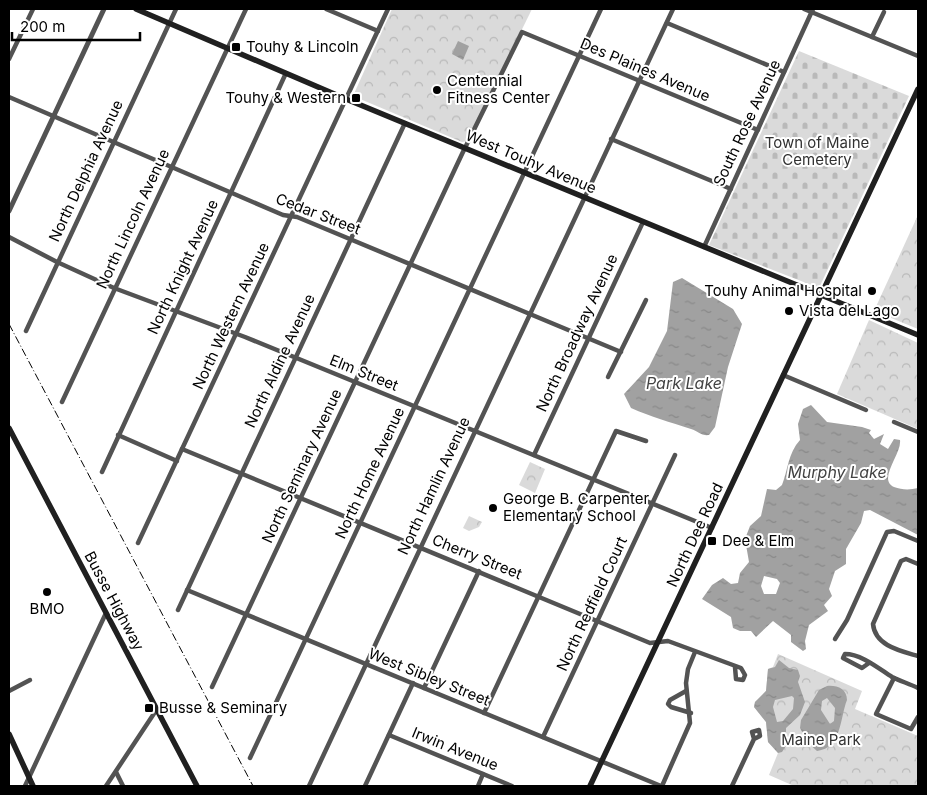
<svg xmlns="http://www.w3.org/2000/svg" width="927" height="795" font-family="Inter,sans-serif">
<style>
.forest{fill:url(#forest-crowns)}
.cemetery{fill:url(#cemetery-stones)}
.water{fill:url(#water-ripples);fill-rule:evenodd}
.lines{fill:none;stroke-linecap:round;stroke-linejoin:round}
.minor{stroke:#535353;stroke-width:4.5}
.tertiary{stroke:#535353;stroke-width:5}
.secondary{stroke:#202020;stroke-width:5.5}
.rail{stroke:#000;stroke-width:1;stroke-dasharray:8 2.5 1 2.5;stroke-linecap:butt}
.poi-dot{fill:#000;stroke:#fff;stroke-width:2}
.labels{text-anchor:middle;stroke-width:4;stroke-linejoin:round;paint-order:stroke}
.poi-label{font-size:15px;fill:#000;stroke:#fff;text-anchor:start}
.street-label{font-size:15px;fill:#000;stroke:#fff}
.park-label{font-size:15px;fill:#313131;stroke:#fff}
.water-label{font-size:16px;font-style:italic;fill:#424242;stroke:#fff}
</style>
<defs>
<pattern id="forest-crowns" width="20" height="18" patternUnits="userSpaceOnUse" patternTransform="scale(1.25)"><rect width="20" height="18" fill="#dadada"/><path d="M2 6a3 3 0 1 1 6 0M12 15a3 3 0 1 1 6 0" fill="none" stroke="#b9b9b9"/></pattern>
<pattern id="cemetery-stones" width="16" height="16" patternUnits="userSpaceOnUse" patternTransform="scale(1.25)"><rect width="16" height="16" fill="#dadada"/><path d="M2 7V4a2 2 0 0 1 4 0v3zM10 15v-3a2 2 0 0 1 4 0v3z" fill="#b9b9b9"/></pattern>
<pattern id="water-ripples" width="26" height="14" patternUnits="userSpaceOnUse" patternTransform="scale(1.25)"><rect width="26" height="14" fill="#a1a1a1"/><path d="M2 4q2-2 4 0t4 0M15 11q2-2 4 0t4 0" fill="none" stroke="#898989"/></pattern>
</defs>
<rect width="100%" height="100%" fill="#fff"/>
<g class="forest">
<polygon points="392,9 532,9 467,141 462,142 353,96"/>
<polygon points="918,215 918,329 874,311"/>
<polygon points="869,320 918,343 918,429 837,394"/>
<polygon points="530,462 545,469 535,493 519,485"/>
<polygon points="469,516 482,522 479,527 469,531 463,528"/>
<polygon points="778,654 862,691 855,709 918,736 918,786 794,786 769,775 778,753 768,742 766,722 754,707 755,702 766,691 768,669 773,667"/>
</g>
<polygon class="cemetery" points="799,51 909,96 819,288 709,245"/>
<g class="water">
<polygon points="458,41 469,46 463,60 452,54"/>
<path d="M682,278L733,309L742,324L728,367L715,427L709,435C701,436 698,431 691,429C670,422 651,417 631,408L624,394L649,367L667,331L673,282Z"/>
<path d="M811,405L827,422L862,427L871,430L869,433L874,439L884,434L880,444L888,449L894,439L900,440C902,454 877,479 894,487C902,490 910,490 918,488V535L870,510L864,511L861,523L846,549V564L835,571L829,589L832,596L824,605L828,611L809,625L805,641L806,649L803,651L791,642V635L773,621L756,637L751,631H740L733,628L731,617L702,599L712,585L723,578L731,584L738,583L740,573L749,562L745,539L750,526L761,516L767,489L776,490L782,485C788,470 788,453 800,440L798,424L803,409ZM764,576L777,579L780,583L776,594H764L761,586Z"/>
<path d="M779,660L789,668L798,670L800,676L798,682L805,702L800,715L786,728V746L782,752L778,753L768,742L766,722L754,707L755,702L766,691L768,669L775,667ZM792,696L794,698L793,709L783,721L777,722L773,707L775,700Z"/>
<path d="M827,686C837,685 847,689 847,700C840,717 842,748 817,751L808,743L800,728L801,720L819,690ZM827,698L835,708L834,721L830,724L821,710L822,701Z"/>
</g>
<g class="lines">
<g class="minor">
<polyline points="326,9 378,31"/>
<polyline points="804,9 918,56"/>
<polyline points="667,23 784,72"/>
<polyline points="872,37 884,12"/>
<polyline points="9,59 33,9"/>
<polyline points="9,97 283,215 297,217 621,352"/>
<polyline points="611,139 731,189"/>
<polyline points="9,237 57,262 114,288 245,337 712,528"/>
<polyline points="704,247 813,9"/>
<polyline points="26,331 176,9"/>
<polyline points="783,375 866,410"/>
<polyline points="608,377 646,300"/>
<polyline points="62,402 246,9"/>
<polyline points="894,422 918,432"/>
<polyline points="118,435 177,461"/>
<polyline points="182,449 650,643 668,641 741,668 745,675 743,680 736,679 735,667"/>
<polyline points="534,455 643,222"/>
<polyline points="102,472 286,73"/>
<polyline points="138,543 388,9"/>
<path d="M918,564L906,559L901,561L873,624C875,646 901,651 918,656"/>
<polyline points="187,590 661,786"/>
<polyline points="178,610 405,123"/>
<polyline points="835,639 847,620 887,532 894,531 918,541"/>
<path d="M869,663L862,668L843,658L845,654C861,654 878,668 892,677C900,681 910,684 918,688"/>
<polyline points="894,678 876,714 911,729 918,717"/>
<polyline points="212,687 462,154 522,32 758,130"/>
<polyline points="424,688 479,571"/>
<polyline points="9,691 30,680"/>
<polyline points="686,691 670,700 668,704 671,707 691,713"/>
<polyline points="484,713 616,431 646,441"/>
<polyline points="389,735 512,786"/>
<polyline points="543,737 675,455"/>
<polyline points="250,758 601,9"/>
<polyline points="116,772 123,786"/>
<polyline points="25,786 106,613"/>
<polyline points="106,786 157,709"/>
<polyline points="309,786 673,9"/>
<polyline points="365,786 413,683"/>
<polyline points="478,786 483,774"/>
<polyline points="662,786 690,723 686,683 688,669 695,652"/>
<polyline points="732,786 754,739 752,732 759,730 760,736 754,739"/>
</g>
<polyline class="tertiary" points="9,211 104,9"/>
<g class="secondary">
<polyline points="136,9 346,99 918,335"/>
<polyline points="9,428 197,786"/>
<polyline points="9,734 33,786"/>
<polyline points="590,786 918,89"/>
</g>
<polyline class="rail" points="9,324 253,786"/>
</g>
<g class="poi-dot">
<rect x="231" y="42" width="10" height="10" rx="2.5"/>
<circle cx="437" cy="90" r="5"/>
<rect x="351" y="93" width="10" height="10" rx="2.5"/>
<circle cx="872" cy="291" r="5"/>
<circle cx="789" cy="311" r="5"/>
<circle cx="493" cy="508" r="5"/>
<rect x="707" y="536" width="10" height="10" rx="2.5"/>
<circle cx="47" cy="592" r="5"/>
<rect x="144" y="703" width="10" height="10" rx="2.5"/>
</g>
<g class="labels">
<g class="poi-label">
<text x="246" y="52">Touhy &amp; Lincoln</text>
<text x="447" y="86">Centennial<tspan x="447" dy="17">Fitness Center</tspan></text>
<text x="346" y="103" text-anchor="end">Touhy &amp; Western</text>
<text x="862" y="296" text-anchor="end">Touhy Animal Hospital</text>
<text x="799" y="316">Vista del Lago</text>
<text x="503" y="504">George B. Carpenter<tspan x="503" dy="17">Elementary School</tspan></text>
<text x="722" y="546">Dee &amp; Elm</text>
<text x="47" y="614" text-anchor="middle">BMO</text>
<text x="159" y="713">Busse &amp; Seminary</text>
</g>
<g class="street-label">
<text transform="translate(645 70) rotate(23)" y="5">Des Plaines Avenue</text>
<text transform="translate(747 123) rotate(-65)" y="5">South Rose Avenue</text>
<text transform="translate(531 162) rotate(23)" y="5">West Touhy Avenue</text>
<text transform="translate(86 171) rotate(-65)" y="5">North Delphia Avenue</text>
<text transform="translate(318 214) rotate(21)" y="5">Cedar Street</text>
<text transform="translate(133 219) rotate(-65)" y="5">North Lincoln Avenue</text>
<text transform="translate(183 267) rotate(-65)" y="5">North Knight Avenue</text>
<text transform="translate(231 316) rotate(-65)" y="5">North Western Avenue</text>
<text transform="translate(577 333) rotate(-65)" y="5">North Broadway Avenue</text>
<text transform="translate(280 361) rotate(-65)" y="5">North Aldine Avenue</text>
<text transform="translate(364 373) rotate(22)" y="5">Elm Street</text>
<text transform="translate(302 466) rotate(-65)" y="5">North Seminary Avenue</text>
<text transform="translate(370 473) rotate(-65)" y="5">North Home Avenue</text>
<text transform="translate(434 486) rotate(-65)" y="5">North Hamlin Avenue</text>
<text transform="translate(695 535) rotate(-65)" y="5">North Dee Road</text>
<text transform="translate(477 557) rotate(22)" y="5">Cherry Street</text>
<text transform="translate(114 601) rotate(62)" y="5">Busse Highway</text>
<text transform="translate(592 604) rotate(-65)" y="5">North Redfield Court</text>
<text transform="translate(429 677) rotate(22)" y="5">West Sibley Street</text>
<text transform="translate(455 749) rotate(22)" y="5">Irwin Avenue</text>
</g>
<g class="park-label">
<text x="817" y="148">Town of Maine<tspan x="817" dy="17">Cemetery</tspan></text>
<text x="821" y="745">Maine Park</text>
</g>
<g class="water-label">
<text x="684" y="389">Park Lake</text>
<text x="837" y="478">Murphy Lake</text>
</g>
</g>
<rect width="927" height="795" fill="none" stroke="#000000" stroke-width="20"/>
<path d="M12 32v8h128v-8" fill="none" stroke="#000000" stroke-width="2.5"/>
<text x="20" y="32" font-size="15" fill="#000000" stroke="#ffffff" stroke-width="4" paint-order="stroke">200 m</text>
</svg>
